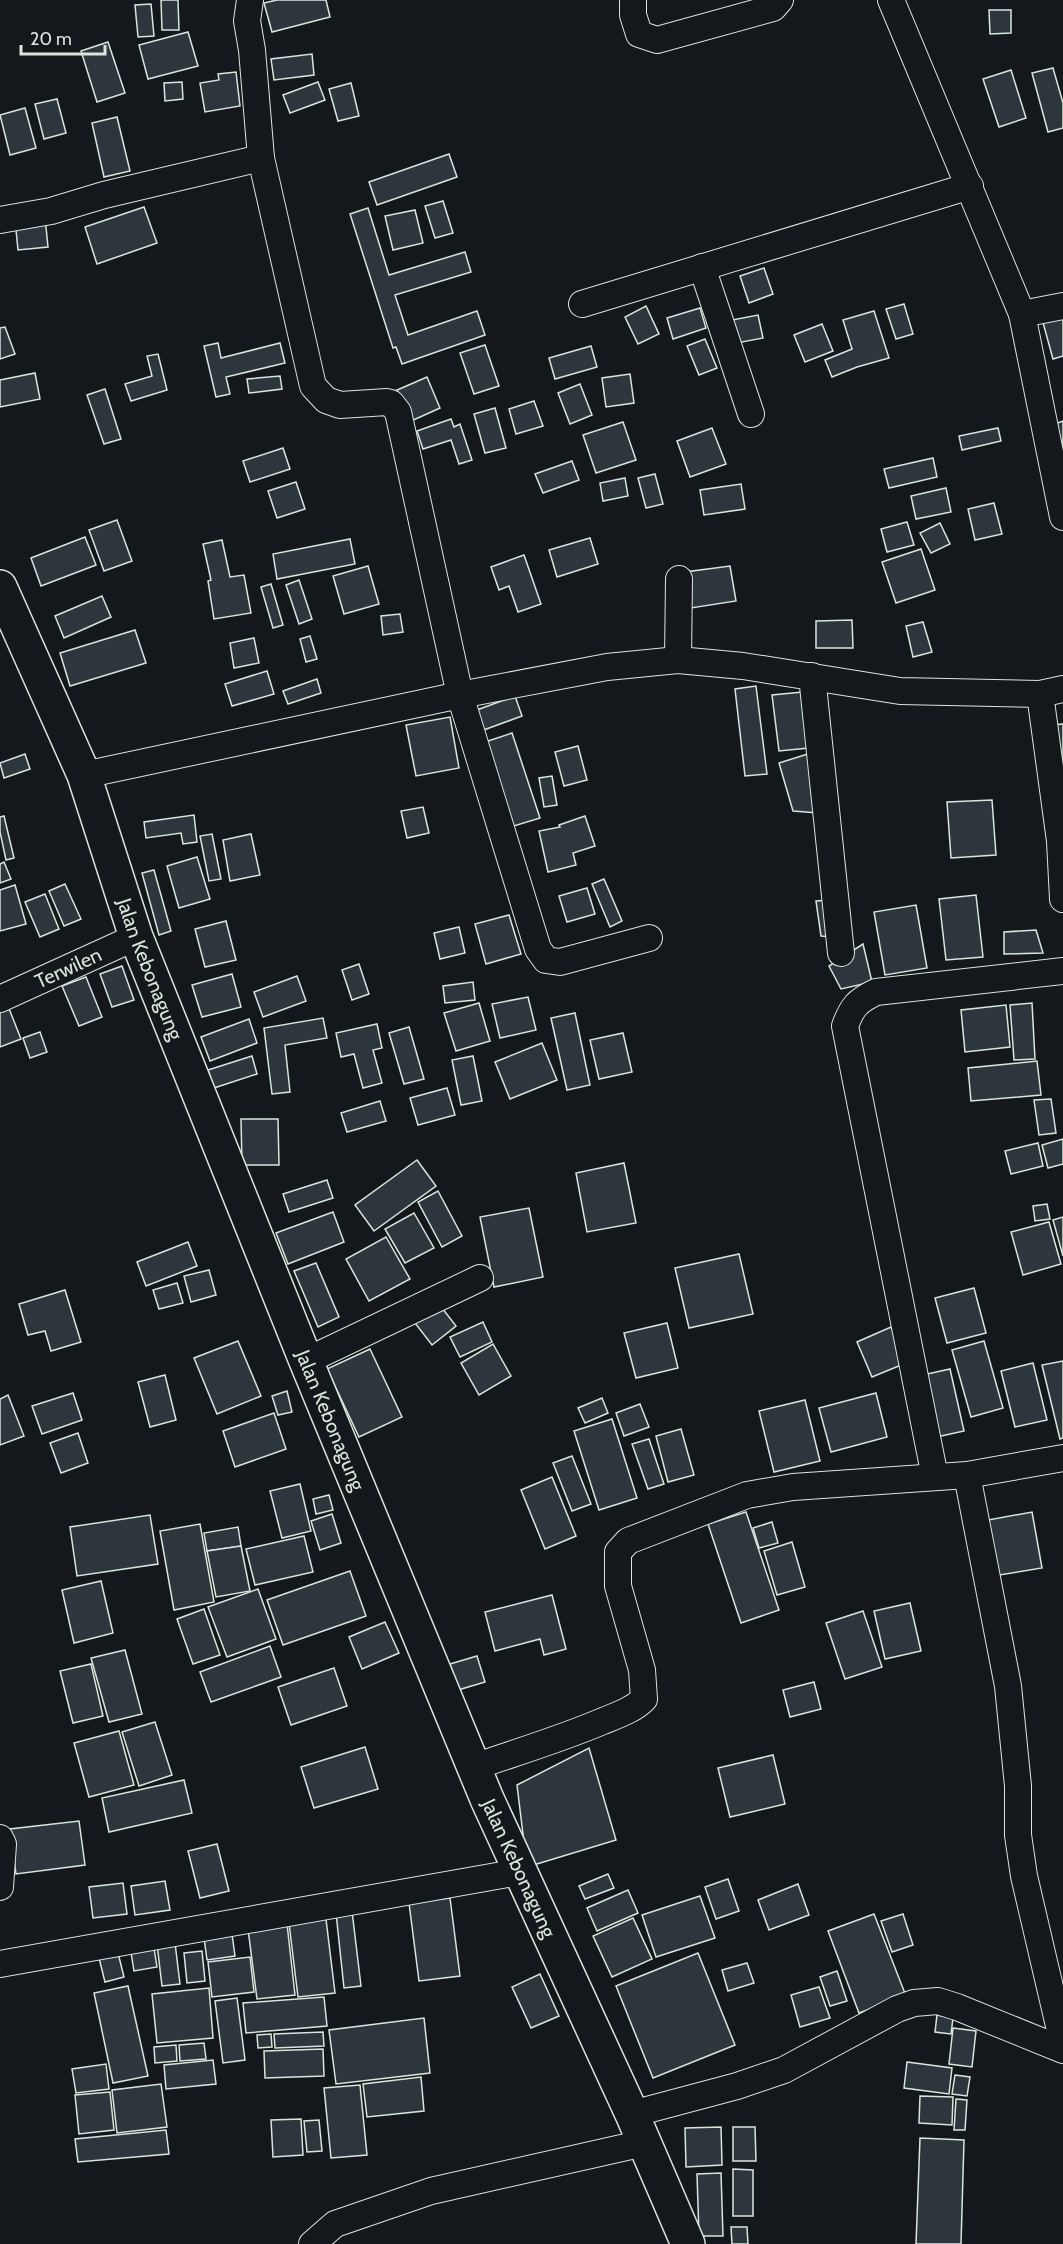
<svg xmlns="http://www.w3.org/2000/svg" width="1063" height="2244" font-family="Cabin,sans-serif">
<style>
.building{fill:#2c363c;stroke:#d8e6dc;stroke-width:1.5}
.lines{fill:none;stroke-linecap:round;stroke-linejoin:round}
.street-casing{stroke:#d8e6dc;stroke-width:28}
.primary-casing{stroke:#d8e6dc;stroke-width:36}
.street{stroke:#14181c;stroke-width:26}
.primary{stroke:#14181c;stroke-width:33}
.labels{text-anchor:middle;stroke-width:4.5;stroke-linejoin:round;paint-order:stroke}
.street-label{font-size:20px;fill:#d8e6dc;stroke:#14181c}
</style>
<rect width="100%" height="100%" fill="#14181c"/>
<g class="building">
<polygon points="161,0 178,0 179,30 162,30"/>
<polygon points="277,0 326,0 330,17 272,32 264,3"/>
<polygon points="151,4 154,36 138,37 135,5"/>
<polygon points="989,10 1011,10 1011,33 990,34"/>
<polygon points="188,32 198,66 148,79 139,45"/>
<polygon points="108,42 125,93 97,102 81,51"/>
<polygon points="312,54 314,75 274,80 271,59"/>
<polygon points="1053,68 1063,103 1063,128 1048,132 1032,73"/>
<polygon points="1011,70 1026,118 999,127 983,79"/>
<polygon points="236,72 240,106 205,112 200,83 219,80 218,74"/>
<polygon points="182,82 183,99 165,101 164,83"/>
<polygon points="318,82 325,100 290,113 283,95"/>
<polygon points="351,83 359,116 338,121 329,89"/>
<polygon points="57,99 66,133 44,139 35,104"/>
<polygon points="25,108 36,148 10,155 0,115"/>
<polygon points="117,117 130,171 104,177 92,123"/>
<polygon points="449,154 457,177 377,205 369,182"/>
<polygon points="443,201 453,233 435,238 425,206"/>
<polygon points="144,207 157,243 97,264 85,227"/>
<polygon points="368,208 389,275 465,252 471,272 395,295 408,335 477,311 485,335 402,364 396,347 393,348 350,214"/>
<polygon points="415,210 423,243 393,250 385,216"/>
<polygon points="45,217 48,247 18,250 15,220"/>
<polygon points="764,268 773,294 749,303 740,276"/>
<polygon points="904,304 913,334 896,339 886,309"/>
<polygon points="646,306 659,334 638,344 625,317"/>
<polygon points="700,308 706,328 673,339 667,318"/>
<polygon points="874,311 889,358 857,367 832,377 825,360 852,349 843,320"/>
<polygon points="1061,313 1063,320 1063,356 1053,359 1042,319"/>
<polygon points="758,315 763,338 737,343 732,320"/>
<polygon points="822,324 833,351 805,362 794,335"/>
<polygon points="5,327 15,354 0,359 0,328"/>
<polygon points="705,339 717,368 699,375 687,346"/>
<polygon points="218,343 221,358 280,343 285,363 226,377 230,394 216,397 204,346"/>
<polygon points="485,345 499,386 474,394 460,353"/>
<polygon points="591,346 597,367 555,379 549,358"/>
<polygon points="158,354 167,390 131,401 125,384 152,376 147,356"/>
<polygon points="35,373 40,399 0,407 0,380"/>
<polygon points="630,374 634,403 606,407 602,378"/>
<polygon points="280,376 282,389 249,393 247,379"/>
<polygon points="427,377 440,408 409,422 395,391"/>
<polygon points="580,384 592,415 570,424 558,393"/>
<polygon points="105,389 121,439 104,444 87,395"/>
<polygon points="534,401 543,426 516,434 509,409"/>
<polygon points="495,408 506,448 485,453 474,414"/>
<polygon points="451,419 454,427 460,424 472,460 459,464 451,440 423,449 417,431"/>
<polygon points="1063,421 1063,446 1055,424"/>
<polygon points="623,422 636,460 596,473 583,435"/>
<polygon points="712,428 726,464 690,477 677,441"/>
<polygon points="998,428 1001,441 962,450 959,436"/>
<polygon points="283,448 290,469 250,482 243,461"/>
<polygon points="933,458 937,477 889,488 884,469"/>
<polygon points="572,461 579,480 543,493 535,474"/>
<polygon points="655,474 663,504 646,508 638,478"/>
<polygon points="625,478 628,496 603,501 600,483"/>
<polygon points="296,482 305,509 277,518 268,491"/>
<polygon points="741,484 745,509 704,515 700,490"/>
<polygon points="946,488 951,512 916,519 911,496"/>
<polygon points="994,503 1002,534 975,540 968,509"/>
<polygon points="117,520 132,561 104,571 89,530"/>
<polygon points="907,522 914,545 887,552 881,529"/>
<polygon points="940,523 950,544 931,553 920,533"/>
<polygon points="85,537 96,565 41,586 31,558"/>
<polygon points="590,538 598,564 557,577 549,550"/>
<polygon points="350,539 355,564 277,579 273,554"/>
<polygon points="222,540 230,577 244,575 251,613 214,619 208,581 211,580 203,544"/>
<polygon points="921,549 935,590 896,603 882,562"/>
<polygon points="524,555 541,604 518,612 509,586 499,590 491,567"/>
<polygon points="368,566 379,604 344,614 333,576"/>
<polygon points="730,566 736,601 691,608 685,572"/>
<polygon points="299,580 312,619 299,624 286,585"/>
<polygon points="271,584 283,625 273,628 261,587"/>
<polygon points="102,596 111,617 64,638 55,616"/>
<polygon points="400,614 403,632 383,635 381,616"/>
<polygon points="852,620 853,648 816,648 816,621"/>
<polygon points="923,622 932,652 913,657 906,626"/>
<polygon points="135,630 146,663 70,686 60,653"/>
<polygon points="310,636 317,659 306,662 300,639"/>
<polygon points="254,638 259,663 234,668 230,643"/>
<polygon points="267,671 274,694 232,706 225,684"/>
<polygon points="317,679 321,693 288,704 283,691"/>
<polygon points="756,686 767,774 745,776 735,689"/>
<polygon points="813,691 819,747 779,751 772,695"/>
<polygon points="515,696 522,716 481,731 474,711"/>
<polygon points="450,717 459,768 416,776 406,725"/>
<polygon points="1063,724 1063,773 1051,725"/>
<polygon points="512,733 540,818 504,829 476,745"/>
<polygon points="578,746 587,780 564,786 555,752"/>
<polygon points="811,753 818,813 793,811 779,763"/>
<polygon points="25,754 30,769 4,778 0,763"/>
<polygon points="552,776 557,805 544,807 539,778"/>
<polygon points="992,800 996,855 951,858 947,802"/>
<polygon points="423,807 429,833 407,838 401,811"/>
<polygon points="194,815 197,842 183,844 181,833 146,838 144,822"/>
<polygon points="4,816 14,858 6,860 0,832 0,817"/>
<polygon points="585,816 595,846 573,853 576,865 548,872 539,831 560,827 559,825"/>
<polygon points="212,834 221,879 209,881 200,836"/>
<polygon points="251,834 260,875 230,881 223,840"/>
<polygon points="197,857 210,899 179,908 167,866"/>
<polygon points="4,862 11,879 0,883 0,864"/>
<polygon points="154,870 171,931 159,935 142,873"/>
<polygon points="604,879 622,921 610,927 592,884"/>
<polygon points="65,884 81,919 64,926 49,891"/>
<polygon points="15,885 26,924 0,931 0,890"/>
<polygon points="587,888 595,914 567,922 559,896"/>
<polygon points="45,894 59,929 40,937 25,902"/>
<polygon points="976,895 983,957 946,960 939,899"/>
<polygon points="831,900 833,937 821,936 816,901"/>
<polygon points="916,905 927,968 885,975 874,912"/>
<polygon points="509,915 521,954 486,964 475,924"/>
<polygon points="226,921 236,960 205,967 195,929"/>
<polygon points="459,927 465,953 440,959 434,933"/>
<polygon points="1036,930 1043,953 1004,954 1004,932"/>
<polygon points="863,944 872,982 841,989 829,966"/>
<polygon points="359,964 369,994 352,1000 342,970"/>
<polygon points="122,966 134,1000 112,1007 100,974"/>
<polygon points="232,974 241,1007 202,1017 192,985"/>
<polygon points="297,976 306,1001 263,1017 254,992"/>
<polygon points="86,977 102,1017 79,1026 62,986"/>
<polygon points="473,982 475,1000 445,1003 443,986"/>
<polygon points="528,997 536,1030 500,1038 492,1004"/>
<polygon points="479,1003 490,1041 456,1051 444,1013"/>
<polygon points="1032,1003 1035,1059 1014,1060 1010,1005"/>
<polygon points="1006,1005 1010,1047 965,1052 961,1010"/>
<polygon points="8,1006 21,1039 0,1047 0,1010"/>
<polygon points="575,1013 590,1085 567,1090 551,1018"/>
<polygon points="323,1018 327,1038 285,1045 290,1092 272,1094 264,1028"/>
<polygon points="249,1019 257,1043 210,1061 201,1037"/>
<polygon points="377,1024 382,1048 373,1050 382,1083 363,1088 354,1054 341,1057 336,1033"/>
<polygon points="409,1027 424,1079 404,1084 389,1033"/>
<polygon points="40,1032 47,1052 30,1058 23,1038"/>
<polygon points="623,1033 632,1072 599,1079 590,1040"/>
<polygon points="542,1043 557,1080 510,1099 495,1062"/>
<polygon points="252,1056 257,1074 214,1088 208,1070"/>
<polygon points="473,1056 482,1101 461,1105 452,1060"/>
<polygon points="1037,1061 1041,1095 971,1101 968,1068"/>
<polygon points="447,1088 455,1115 418,1125 410,1098"/>
<polygon points="1051,1099 1056,1133 1039,1135 1034,1100"/>
<polygon points="380,1101 386,1121 347,1132 341,1113"/>
<polygon points="241,1119 278,1119 279,1165 242,1165"/>
<polygon points="1063,1139 1063,1164 1048,1168 1042,1145"/>
<polygon points="1038,1143 1043,1166 1011,1174 1005,1151"/>
<polygon points="417,1160 436,1186 374,1231 355,1205"/>
<polygon points="624,1163 636,1223 587,1232 576,1173"/>
<polygon points="327,1180 333,1198 289,1212 283,1194"/>
<polygon points="438,1191 462,1236 442,1247 418,1202"/>
<polygon points="1047,1204 1050,1219 1035,1221 1033,1206"/>
<polygon points="529,1208 543,1277 494,1287 480,1217"/>
<polygon points="333,1212 344,1242 288,1264 276,1233"/>
<polygon points="414,1213 434,1248 405,1263 385,1229"/>
<polygon points="1063,1217 1063,1256 1053,1220"/>
<polygon points="1049,1222 1061,1264 1023,1275 1011,1232"/>
<polygon points="386,1237 410,1279 369,1301 346,1259"/>
<polygon points="188,1242 197,1266 146,1286 137,1262"/>
<polygon points="739,1254 753,1314 689,1328 675,1268"/>
<polygon points="316,1263 339,1317 318,1327 294,1271"/>
<polygon points="209,1270 216,1295 191,1302 184,1276"/>
<polygon points="177,1283 183,1303 159,1309 153,1290"/>
<polygon points="974,1288 986,1333 947,1343 935,1298"/>
<polygon points="65,1290 81,1342 51,1351 45,1331 28,1335 19,1304"/>
<polygon points="439,1304 456,1326 432,1345 415,1323"/>
<polygon points="483,1322 492,1342 460,1357 450,1337"/>
<polygon points="667,1323 678,1368 636,1378 624,1333"/>
<polygon points="891,1327 906,1363 872,1377 857,1342"/>
<polygon points="238,1341 261,1396 217,1414 194,1358"/>
<polygon points="984,1341 1003,1408 971,1417 952,1350"/>
<polygon points="493,1344 511,1376 479,1395 461,1363"/>
<polygon points="370,1349 402,1417 359,1437 327,1369"/>
<polygon points="1063,1361 1063,1438 1060,1439 1042,1365"/>
<polygon points="1033,1363 1047,1420 1015,1427 1001,1371"/>
<polygon points="950,1369 964,1431 932,1438 918,1376"/>
<polygon points="165,1375 176,1420 150,1427 138,1382"/>
<polygon points="287,1391 292,1412 278,1415 272,1396"/>
<polygon points="73,1393 82,1420 42,1434 32,1406"/>
<polygon points="876,1393 887,1437 831,1452 819,1408"/>
<polygon points="8,1395 24,1436 0,1445 0,1399"/>
<polygon points="602,1398 608,1413 585,1423 578,1408"/>
<polygon points="805,1400 820,1461 774,1472 759,1411"/>
<polygon points="640,1404 649,1427 624,1436 616,1413"/>
<polygon points="274,1413 286,1449 235,1467 223,1431"/>
<polygon points="612,1419 637,1498 599,1510 574,1431"/>
<polygon points="681,1429 694,1475 668,1482 656,1436"/>
<polygon points="78,1433 88,1463 61,1473 50,1443"/>
<polygon points="649,1439 664,1484 648,1489 632,1444"/>
<polygon points="572,1456 591,1504 572,1511 553,1463"/>
<polygon points="552,1477 576,1536 545,1549 521,1490"/>
<polygon points="300,1484 311,1531 282,1538 270,1491"/>
<polygon points="329,1495 333,1510 316,1514 313,1499"/>
<polygon points="746,1512 779,1610 741,1623 708,1524"/>
<polygon points="1032,1512 1042,1568 987,1577 977,1522"/>
<polygon points="332,1514 341,1543 320,1550 311,1521"/>
<polygon points="150,1515 158,1564 77,1576 70,1527"/>
<polygon points="772,1522 778,1543 759,1548 753,1528"/>
<polygon points="200,1524 214,1602 174,1610 160,1531"/>
<polygon points="238,1527 241,1546 207,1551 204,1533"/>
<polygon points="304,1536 313,1572 255,1585 246,1549"/>
<polygon points="792,1542 805,1587 777,1595 764,1551"/>
<polygon points="241,1546 250,1591 216,1597 207,1551"/>
<polygon points="350,1571 366,1616 283,1645 267,1600"/>
<polygon points="101,1581 113,1633 74,1643 62,1590"/>
<polygon points="258,1589 276,1639 227,1657 208,1607"/>
<polygon points="552,1595 566,1649 544,1655 540,1639 495,1651 485,1612"/>
<polygon points="910,1603 921,1651 885,1659 874,1611"/>
<polygon points="204,1609 220,1655 193,1664 177,1619"/>
<polygon points="863,1611 882,1667 845,1679 826,1623"/>
<polygon points="385,1622 399,1653 362,1669 349,1637"/>
<polygon points="270,1646 281,1677 211,1702 200,1672"/>
<polygon points="125,1650 142,1714 109,1722 91,1658"/>
<polygon points="477,1656 485,1682 458,1690 450,1664"/>
<polygon points="91,1664 103,1716 73,1723 60,1671"/>
<polygon points="334,1668 347,1706 291,1725 278,1687"/>
<polygon points="814,1682 821,1709 790,1717 783,1690"/>
<polygon points="155,1722 172,1775 139,1786 122,1732"/>
<polygon points="119,1731 134,1785 89,1797 74,1743"/>
<polygon points="365,1747 378,1789 314,1808 301,1767"/>
<polygon points="589,1748 616,1840 527,1867 517,1785"/>
<polygon points="773,1755 785,1804 730,1817 718,1768"/>
<polygon points="184,1780 192,1813 109,1832 102,1798"/>
<polygon points="79,1821 85,1865 16,1874 10,1829"/>
<polygon points="217,1844 229,1891 200,1898 188,1851"/>
<polygon points="608,1874 614,1888 585,1899 579,1886"/>
<polygon points="728,1879 739,1911 716,1919 705,1887"/>
<polygon points="165,1881 170,1910 135,1915 131,1886"/>
<polygon points="123,1883 127,1914 93,1918 89,1887"/>
<polygon points="798,1884 809,1915 769,1930 758,1900"/>
<polygon points="628,1890 638,1913 597,1931 587,1908"/>
<polygon points="700,1896 715,1938 656,1957 642,1915"/>
<polygon points="450,1898 460,1976 419,1981 409,1903"/>
<polygon points="325,1911 335,1993 298,1997 288,1915"/>
<polygon points="352,1911 361,1986 344,1988 336,1913"/>
<polygon points="874,1914 906,1996 859,2013 828,1931"/>
<polygon points="903,1914 913,1945 892,1952 881,1921"/>
<polygon points="633,1918 652,1959 612,1977 593,1936"/>
<polygon points="287,1924 295,1995 257,1999 248,1929"/>
<polygon points="232,1934 235,1956 207,1960 204,1938"/>
<polygon points="153,1942 157,1967 134,1971 130,1946"/>
<polygon points="175,1943 180,1984 162,1986 157,1944"/>
<polygon points="202,1951 205,1981 187,1983 184,1953"/>
<polygon points="118,1953 124,1977 105,1982 99,1958"/>
<polygon points="698,1953 735,2045 653,2078 616,1986"/>
<polygon points="250,1957 254,1992 212,1997 208,1962"/>
<polygon points="747,1963 754,1983 728,1991 722,1970"/>
<polygon points="837,1971 847,2001 830,2006 820,1977"/>
<polygon points="540,1974 559,2016 531,2028 512,1987"/>
<polygon points="128,1986 148,2076 113,2083 94,1993"/>
<polygon points="819,1987 830,2018 800,2027 791,1995"/>
<polygon points="209,1988 213,2038 157,2043 152,1994"/>
<polygon points="324,1997 327,2026 246,2033 243,2003"/>
<polygon points="237,1998 245,2060 223,2063 215,2001"/>
<polygon points="937,2015 953,2018 951,2034 935,2032"/>
<polygon points="424,2018 430,2073 336,2084 329,2030"/>
<polygon points="953,2028 976,2031 972,2067 949,2064"/>
<polygon points="323,2032 324,2046 275,2048 274,2034"/>
<polygon points="271,2034 272,2047 258,2048 257,2035"/>
<polygon points="204,2043 206,2059 180,2061 179,2045"/>
<polygon points="176,2045 177,2061 155,2063 154,2047"/>
<polygon points="323,2049 324,2076 265,2078 264,2051"/>
<polygon points="213,2060 216,2084 166,2089 164,2065"/>
<polygon points="907,2062 952,2068 949,2094 904,2088"/>
<polygon points="106,2064 109,2089 76,2093 72,2069"/>
<polygon points="955,2075 970,2077 967,2096 952,2094"/>
<polygon points="421,2077 424,2111 367,2117 363,2084"/>
<polygon points="161,2084 167,2127 117,2133 112,2090"/>
<polygon points="360,2085 367,2155 331,2158 324,2088"/>
<polygon points="110,2092 114,2130 79,2134 75,2095"/>
<polygon points="920,2096 953,2097 952,2125 919,2123"/>
<polygon points="956,2099 967,2100 965,2130 954,2130"/>
<polygon points="301,2119 303,2155 273,2157 271,2120"/>
<polygon points="319,2120 322,2151 307,2152 304,2121"/>
<polygon points="721,2127 722,2165 686,2167 685,2128"/>
<polygon points="733,2127 755,2127 756,2161 733,2161"/>
<polygon points="166,2130 169,2154 78,2162 75,2139"/>
<polygon points="920,2138 964,2140 961,2244 916,2244"/>
<polygon points="733,2169 753,2170 753,2216 733,2216"/>
<polygon points="721,2173 723,2236 699,2236 697,2174"/>
<polygon points="731,2227 747,2227 748,2244 732,2244"/>
</g>
<g class="lines">
<g class="street-casing">
<g id="street">
<polyline points="250,0 247,21 252,50 261,158 313,386 326,400 340,405 387,402 391,403 398,412 460,695 538,949 546,960 560,962 649,938"/>
<polyline points="633,0 633,15 639,34 657,40 773,8 780,0"/>
<polyline points="891,0 1022,314 1063,517"/>
<polyline points="0,220 51,211 104,195 261,158"/>
<polyline points="702,267 751,414"/>
<polyline points="582,304 970,186"/>
<polyline points="1022,314 1063,306"/>
<polyline points="678,660 679,579"/>
<polyline points="812,676 841,953"/>
<polyline points="1040,694 1060,841 1063,899"/>
<polyline points="84,775 460,695 607,667 678,660 743,666 900,691 1040,694 1063,689"/>
<path id="s1" d="M0,999L136,937"/>
<polyline points="306,1361 480,1278"/>
<polyline points="967,1475 1008,1686 1018,1786 1018,1835 1024,1876 1063,2043"/>
<path d="M935,1477L845,1026C852,1007 857,1001 876,992L1063,971"/>
<path d="M474,1767C517,1752 561,1739 603,1721C618,1715 633,1710 644,1699L642,1670L618,1586V1552L628,1541L747,1495L793,1487L967,1475L1063,1458"/>
<polyline points="0,1838 3,1844 0,1887"/>
<polyline points="0,1964 519,1872"/>
<polyline points="632,2114 737,2086 784,2070 897,2009 914,2003 938,2001 957,2007 1063,2050"/>
<polyline points="312,2244 335,2224 431,2191 644,2143"/>
</g>
</g>
<g class="primary-casing">
<g id="primary">
<path id="s2" d="M0,587L84,775L136,937L306,1361L487,1799L632,2114L688,2244"/>
</g>
</g>
<use href="#street" class="street"/>
<use href="#primary" class="primary"/>
</g>
<g class="labels">
<g class="street-label">
<text dy="7" stroke="none"><textPath href="#s1" startOffset="75">Terwilen</textPath></text>
<text dy="7" stroke="none"><textPath href="#s2" startOffset="411">Jalan Kebonagung</textPath></text>
<text dy="7" stroke="none"><textPath href="#s2" startOffset="897">Jalan Kebonagung</textPath></text>
<text dy="7" stroke="none"><textPath href="#s2" startOffset="1383">Jalan Kebonagung</textPath></text>
</g>
</g>
<path d="M21 45v9h84v-9" fill="none" stroke="#d8e6dc" stroke-width="3"/>
<text x="30" y="45" font-size="18" fill="#d8e6dc" stroke="#14181c" stroke-width="4.5" paint-order="stroke">20 m</text>
</svg>
